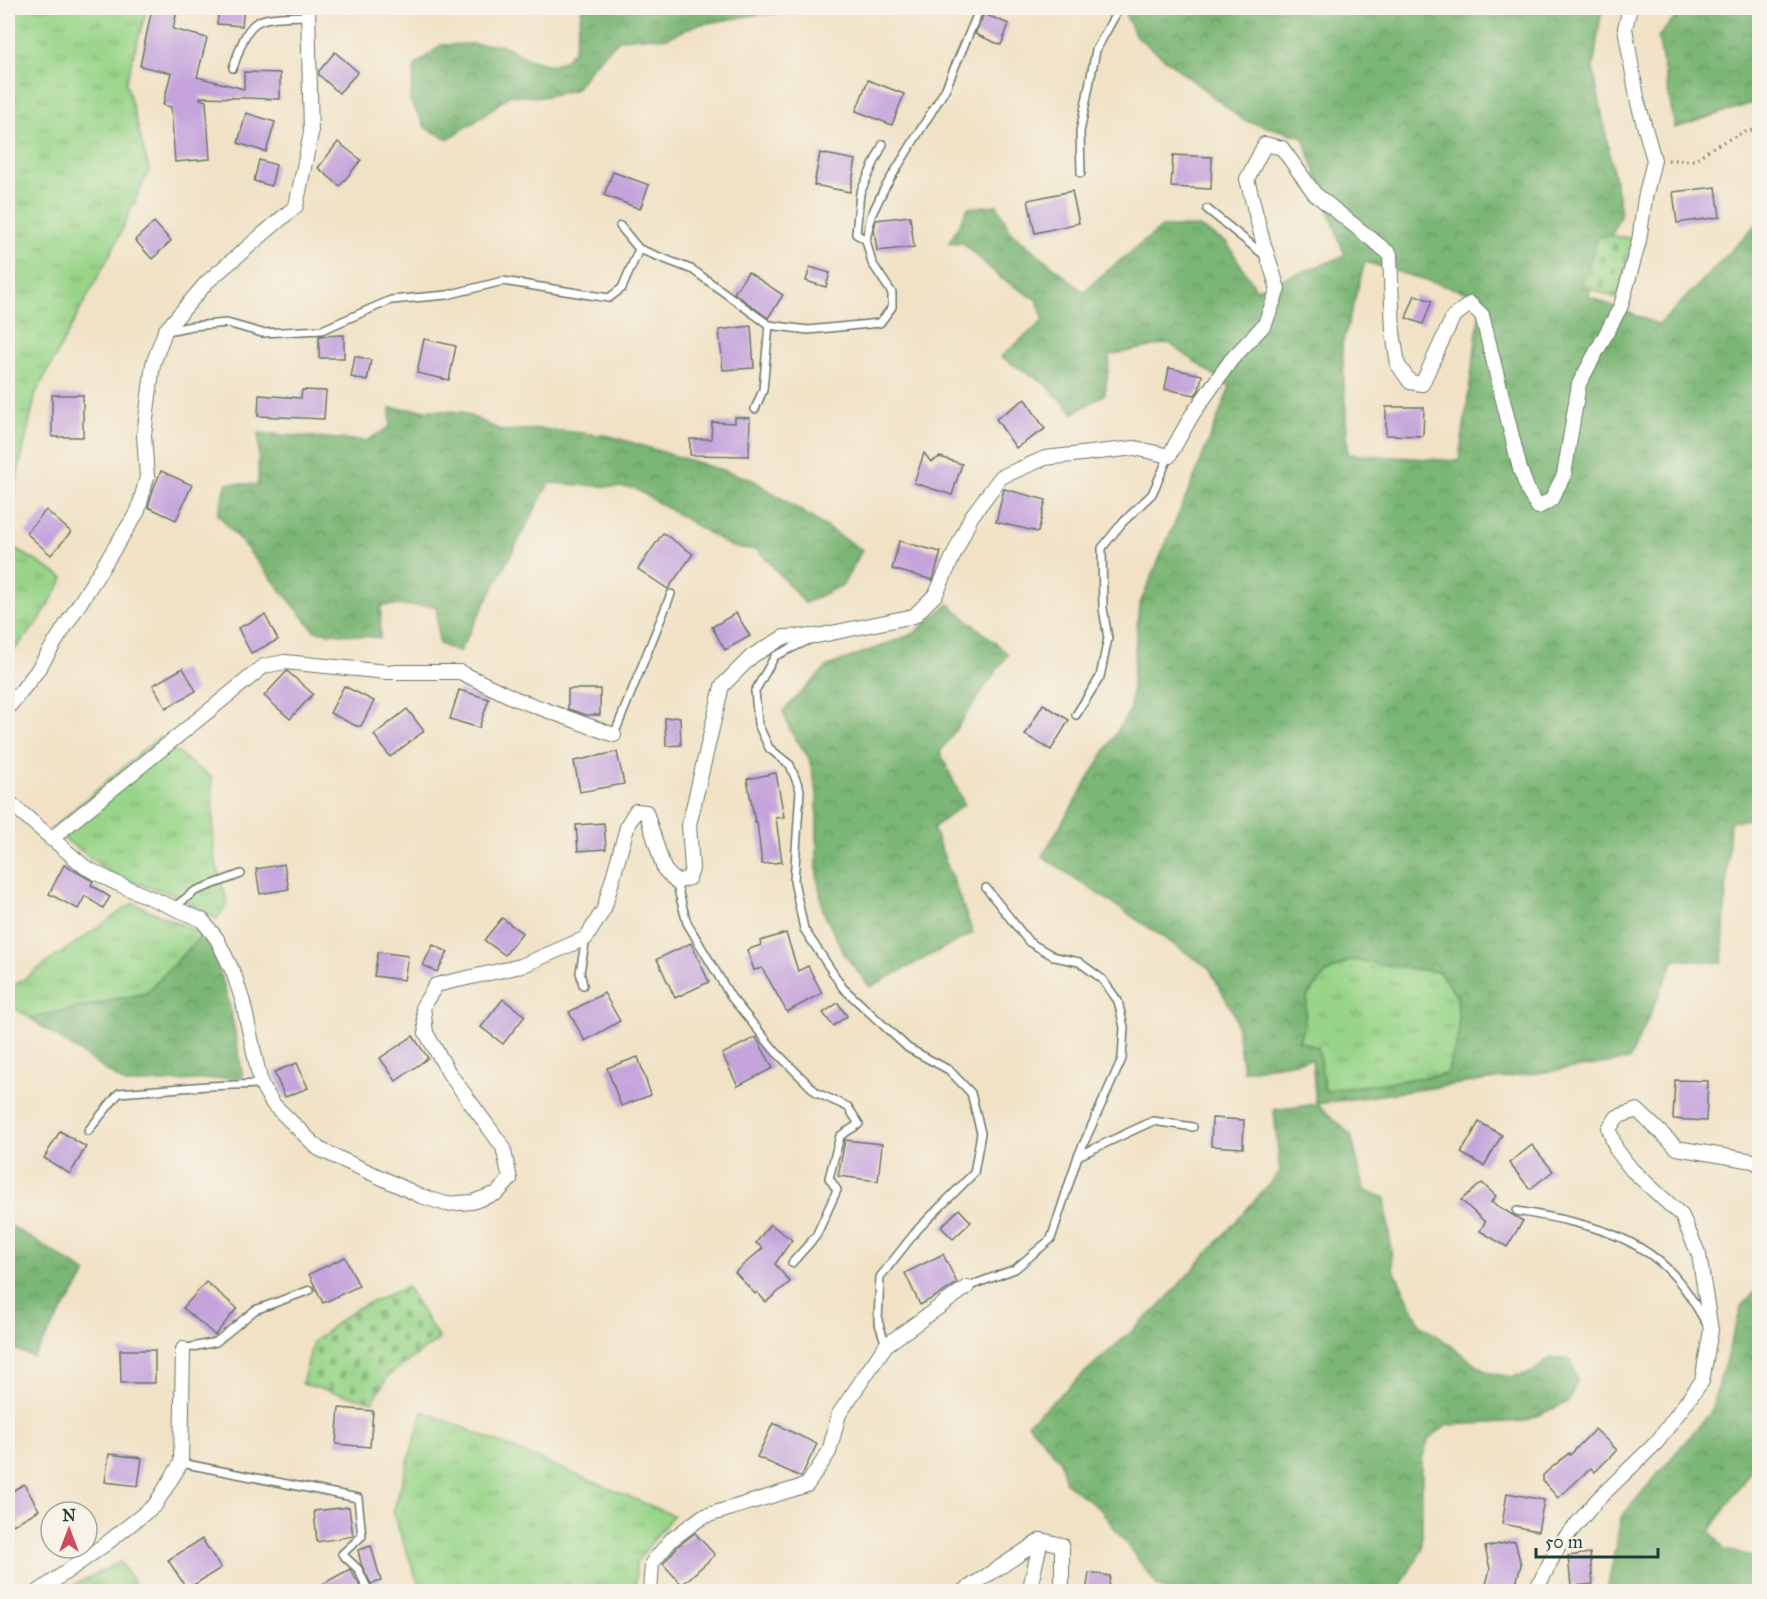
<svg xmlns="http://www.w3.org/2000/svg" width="1767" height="1599" font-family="'IM FELL Great Primer',serif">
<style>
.grass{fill:url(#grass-tufts);stroke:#5c895e;stroke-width:1.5}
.forest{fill:url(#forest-crowns);stroke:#4c7a54;stroke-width:1.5;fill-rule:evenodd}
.cemetery{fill:url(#cemetery-stones);stroke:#5c895e;stroke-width:1.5}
.building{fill:#c5a4dc}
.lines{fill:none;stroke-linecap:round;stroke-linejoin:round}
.lane-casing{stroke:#687767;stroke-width:10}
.street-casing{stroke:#687767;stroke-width:16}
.path{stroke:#687767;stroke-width:3;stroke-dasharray:1.5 4.5;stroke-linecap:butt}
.lane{stroke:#fff;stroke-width:7}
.street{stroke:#fff;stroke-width:14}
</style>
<defs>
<pattern id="grass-tufts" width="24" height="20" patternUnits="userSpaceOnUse" patternTransform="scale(1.5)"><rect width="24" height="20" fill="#99d589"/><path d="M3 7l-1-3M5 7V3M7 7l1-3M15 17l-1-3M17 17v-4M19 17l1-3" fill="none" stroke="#7cae71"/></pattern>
<pattern id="forest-crowns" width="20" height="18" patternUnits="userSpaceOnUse" patternTransform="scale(1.5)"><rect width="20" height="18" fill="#7ab675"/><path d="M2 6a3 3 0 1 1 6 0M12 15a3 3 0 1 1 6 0" fill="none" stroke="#639561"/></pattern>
<pattern id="cemetery-stones" width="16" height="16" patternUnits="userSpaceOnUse" patternTransform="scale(1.5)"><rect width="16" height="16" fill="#99d589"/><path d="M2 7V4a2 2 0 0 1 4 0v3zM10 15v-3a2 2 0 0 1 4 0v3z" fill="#7cae71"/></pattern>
</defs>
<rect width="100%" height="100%" fill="#f7f3e8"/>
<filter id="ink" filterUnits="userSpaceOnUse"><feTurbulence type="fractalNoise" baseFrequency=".0167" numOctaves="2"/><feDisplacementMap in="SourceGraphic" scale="12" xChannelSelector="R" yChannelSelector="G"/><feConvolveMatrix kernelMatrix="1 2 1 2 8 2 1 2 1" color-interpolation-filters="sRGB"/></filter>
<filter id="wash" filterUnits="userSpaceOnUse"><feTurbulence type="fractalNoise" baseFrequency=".008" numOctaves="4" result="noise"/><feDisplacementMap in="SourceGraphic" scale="24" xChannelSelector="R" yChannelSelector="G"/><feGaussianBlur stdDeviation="1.35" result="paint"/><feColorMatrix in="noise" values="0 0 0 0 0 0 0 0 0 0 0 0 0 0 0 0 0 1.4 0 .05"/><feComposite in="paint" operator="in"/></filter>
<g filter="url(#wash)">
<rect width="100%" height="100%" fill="#f1e2c6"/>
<g class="grass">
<polygon points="8,8 147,8 126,82 149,170 116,243 36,393 8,517"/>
<polygon points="8,544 64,578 39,621 8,657"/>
<polygon points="159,737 197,768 212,777 214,856 228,905 216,919 176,895 118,878 51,829"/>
<polygon points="133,903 203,934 146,993 30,1018 8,1003 8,990"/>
<polygon points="1351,960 1439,972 1457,996 1459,1034 1447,1074 1325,1091 1318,1047 1299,1041 1305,1022 1307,997 1326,973"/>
<polygon points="423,1411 673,1515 636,1563 636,1591 421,1591 393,1513"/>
<polygon points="120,1562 135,1584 150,1591 62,1591"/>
</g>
<g class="forest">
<polygon points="582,8 803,8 800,11 754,15 696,25 667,38 643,37 620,39 592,66 576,89 542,97 510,95 476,121 448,139 426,128 410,101 415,66 441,45 470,44 503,45 528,59 549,65 564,61 574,50"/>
<path d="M1122,8H1602L1593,69L1621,212L1588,296L1659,325L1759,222V819L1730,821L1722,963L1675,959L1629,1060L1317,1104L1351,1135L1364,1190L1385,1198L1393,1268L1420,1324L1487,1372L1510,1377L1531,1373L1551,1358L1572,1360L1577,1381L1568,1402L1525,1421L1448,1425L1429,1438L1422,1461V1550L1397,1591H1167L1157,1585L1101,1510L1066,1483L1060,1460L1028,1423L1161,1305L1280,1172L1274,1110L1316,1104L1312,1059L1243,1071L1235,1016L1209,968L1042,856L1130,710L1139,606L1192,483L1230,387L1169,343L1110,355L1105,394L1074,413L1044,383L1001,357L1044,320L1037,300L1002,279L963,243H949L968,208L997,205L1011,232L1084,292L1101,276L1162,227H1199L1227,243L1256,289L1345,256L1303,137L1243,120L1136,36ZM1365,262L1482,297L1459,461L1348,454L1342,345ZM1351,960L1439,972L1457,996L1459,1034L1447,1074L1325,1091L1318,1047L1299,1041L1305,1022L1307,997L1326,973Z"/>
<polygon points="1684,8 1759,8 1759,101 1675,128 1658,37"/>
<polygon points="390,408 462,412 502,431 542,429 610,436 751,479 862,550 843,585 805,603 758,550 732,547 634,488 549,483 459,652 439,644 436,606 381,605 380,638 315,631 218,514 227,483 258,485 259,433 366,441 390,427"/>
<polygon points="949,604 1008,654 940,752 964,804 933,828 973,933 870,987 845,955 823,911 817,873 817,792 809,758 790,730 783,711 828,666 913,634"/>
<path d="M203,934C228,978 234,1029 243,1077L126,1084L30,1018L146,993Z"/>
<polygon points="8,1224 87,1273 33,1357 8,1346"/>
<polygon points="1759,1288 1759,1458 1710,1531 1724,1550 1759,1557 1759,1591 1607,1591 1621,1517 1710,1413 1742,1305"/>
</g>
<g class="cemetery">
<polygon points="1599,235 1632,238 1618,299 1582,285"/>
<polygon points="407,1287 439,1339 388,1376 373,1402 302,1384 313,1342 355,1309"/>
</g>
<g id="blocks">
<g class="building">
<polygon points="152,8 177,11 173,29 207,38 197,77 244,89 244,72 280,73 280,99 200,97 200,99 206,101 210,159 175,162 171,107 163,105 171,73 140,66"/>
<polygon points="219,8 244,8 242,26 217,24"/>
<polygon points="984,14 1009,24 1001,45 975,34"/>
<polygon points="335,52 358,72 339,93 319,75 319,71"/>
<polygon points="868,80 904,94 892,125 856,111"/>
<polygon points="246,113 275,122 266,152 238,143"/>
<polygon points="338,142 361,160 340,186 318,168"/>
<polygon points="820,153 856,160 850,192 814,185"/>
<polygon points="1173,155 1212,157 1211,189 1171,187"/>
<polygon points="259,160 276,165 271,186 254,181"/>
<polygon points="613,172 649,185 640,209 604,195"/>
<polygon points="1716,187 1720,217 1677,223 1673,192"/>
<polygon points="1072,191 1079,223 1035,233 1028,200"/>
<polygon points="910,216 914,247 877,251 874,229 876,220"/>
<polygon points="154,222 171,241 152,259 135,240"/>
<polygon points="810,267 830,273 826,287 806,281"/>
<polygon points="748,272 783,295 768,318 734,293"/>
<polygon points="1415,295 1432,301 1423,324 1406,318"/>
<polygon points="751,326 754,368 723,370 719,330"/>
<polygon points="344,335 344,358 319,358 319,336"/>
<polygon points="424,339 456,346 449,380 417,373"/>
<polygon points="355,356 371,360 367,381 351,377"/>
<polygon points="1169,368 1202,375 1199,390 1195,395 1165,389"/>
<polygon points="302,390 326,391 324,419 258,416 259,395 301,398"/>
<rect x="52" y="395" width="31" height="42"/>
<polygon points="1025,399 1045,429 1016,448 996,419"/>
<polygon points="1386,407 1424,407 1423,436 1386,435"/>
<polygon points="735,417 750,418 749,456 690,455 690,439 711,439 712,422 735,423"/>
<polygon points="924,453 931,462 940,457 962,464 952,495 914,483"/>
<polygon points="161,471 192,485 176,520 148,507 154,487"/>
<polygon points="1004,489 1046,500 1038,532 996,522"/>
<polygon points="46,510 71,532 51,555 26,533"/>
<polygon points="663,533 693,554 668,589 638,569"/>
<polygon points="899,541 941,552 933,580 892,569"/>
<polygon points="736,613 750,636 725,650 712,627"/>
<polygon points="265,615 278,640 251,653 238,628"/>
<polygon points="183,668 196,691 166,708 153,685"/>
<polygon points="287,671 313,694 290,719 264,696"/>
<polygon points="344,686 374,701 361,726 356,726 330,713"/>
<polygon points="568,689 600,689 600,715 586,715 568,709"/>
<polygon points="459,690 489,699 479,728 450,719"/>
<polygon points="1043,704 1069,720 1051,750 1025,735"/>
<polygon points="407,709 424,731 390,757 374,735"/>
<polygon points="680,717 681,745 666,746 665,718"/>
<polygon points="617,752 624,784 580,792 574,761"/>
<polygon points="776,773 784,817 776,818 782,862 762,864 757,822 755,822 747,779"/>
<polygon points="604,823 606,849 578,851 576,825"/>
<polygon points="284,864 289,889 260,894 256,869"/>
<polygon points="64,865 93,881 91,885 110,897 103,908 85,896 78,909 49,894"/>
<polygon points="502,918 522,933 505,955 484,940"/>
<polygon points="786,933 798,971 808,966 822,993 787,1012 762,968 754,970 747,950 761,945 760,941"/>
<polygon points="691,943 709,982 675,998 657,959"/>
<polygon points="433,945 448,952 437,972 423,965"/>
<polygon points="378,952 408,956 404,980 374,976"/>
<polygon points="604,993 620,1021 585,1041 569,1012"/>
<polygon points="503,999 525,1016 503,1044 481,1027"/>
<polygon points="838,1003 847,1016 833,1026 823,1013"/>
<polygon points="413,1036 428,1058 396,1081 380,1058"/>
<polygon points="756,1037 773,1068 738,1086 722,1054"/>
<polygon points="638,1057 651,1095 621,1106 607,1068"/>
<polygon points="297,1063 308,1088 285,1097 274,1072"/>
<polygon points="1675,1080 1708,1081 1706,1121 1673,1119"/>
<polygon points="1212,1118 1244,1120 1243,1148 1211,1146"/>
<polygon points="1479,1122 1502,1135 1484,1166 1461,1153"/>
<polygon points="60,1131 86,1147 70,1174 44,1158"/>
<polygon points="845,1140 882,1144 878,1181 838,1176"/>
<polygon points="1532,1145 1553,1171 1530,1189 1509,1163"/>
<polygon points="1482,1183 1496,1196 1491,1202 1523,1221 1507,1247 1480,1231 1485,1222 1461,1200"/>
<polygon points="959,1209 971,1222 953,1239 941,1227"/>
<polygon points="770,1224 792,1240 775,1264 790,1282 766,1302 757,1292 755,1294 735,1272 763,1248 756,1243"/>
<polygon points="943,1254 957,1283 942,1293 920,1305 905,1273"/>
<polygon points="345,1257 359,1286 323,1303 309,1274"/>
<polygon points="206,1282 237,1308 215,1335 183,1308"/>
<polygon points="120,1350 155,1350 155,1383 121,1383"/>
<polygon points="339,1408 373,1411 370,1447 336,1444"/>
<polygon points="773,1423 817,1444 801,1477 757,1457"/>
<polygon points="1595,1429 1617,1450 1595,1472 1591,1468 1558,1498 1543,1481 1543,1475 1569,1453 1570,1455"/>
<polygon points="109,1454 142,1458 138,1486 105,1482"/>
<polygon points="24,1484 39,1510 13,1525 8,1515 8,1494"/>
<polygon points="1507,1493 1544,1500 1538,1531 1502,1524"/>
<polygon points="349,1507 353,1536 317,1542 314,1511"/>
<polygon points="695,1533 715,1555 682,1585 663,1564 677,1547"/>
<polygon points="202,1539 221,1568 187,1589 168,1560"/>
<polygon points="1515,1541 1521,1565 1514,1592 1484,1592 1490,1569 1485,1547"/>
<polygon points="371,1546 381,1581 371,1584 361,1564 358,1550"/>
<polygon points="1590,1553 1593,1584 1571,1586 1568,1556"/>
<polygon points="350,1569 363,1592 308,1592"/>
<polygon points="1089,1573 1110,1576 1108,1592 1086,1592"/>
</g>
</g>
</g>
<g filter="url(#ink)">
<use href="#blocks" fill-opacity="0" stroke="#687767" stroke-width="1.5"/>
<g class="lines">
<g class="lane-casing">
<g id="lane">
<path d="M233,68C251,14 253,18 309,16"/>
<polyline points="1081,173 1080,132 1096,50 1119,8"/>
<polyline points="1207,209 1264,255"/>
<polyline points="620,226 639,249 693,270 769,325 808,330 880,323 892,307 892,293 872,263 866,240 871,216 884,189 945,90 980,8"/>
<polyline points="866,240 856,234 860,193 883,144"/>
<polyline points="167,331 192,326 227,323 262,333 322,330 391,300 447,295 503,281 609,298 622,288 639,249"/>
<polyline points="755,409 763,390 769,325"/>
<polyline points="809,640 775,656 755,691 758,724 769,748 790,765 800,790 794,881 804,929 843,988 908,1048 949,1070 971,1093 981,1133 974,1173 918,1229 880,1277 878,1321 886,1345"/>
<polyline points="1076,715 1100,677 1108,638 1103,608 1102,548 1122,523 1152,494 1169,456"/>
<polyline points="614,735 671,594"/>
<polyline points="676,882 687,923 731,997 776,1052 817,1093 848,1107 859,1124 840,1136 829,1178 837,1190 816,1236 792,1263"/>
<polyline points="986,888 1029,942 1055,957 1079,962 1102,979 1118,1001 1124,1027 1122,1059 1078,1156"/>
<polyline points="173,908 195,891 241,874"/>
<polyline points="583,985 580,972 586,938"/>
<polyline points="88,1131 119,1093 207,1086 261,1084"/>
<path d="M1517,1211C1578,1222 1641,1232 1681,1284C1691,1296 1698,1310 1706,1323"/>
<polyline points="967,1287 1015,1269 1051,1239 1078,1156 1153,1121 1193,1127"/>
<polyline points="183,1349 216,1342 255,1310 310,1290"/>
<polyline points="181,1463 358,1498 362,1536 342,1554 358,1569 369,1592"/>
</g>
</g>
<g class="street-casing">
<g id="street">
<polyline points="8,708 37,671 138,511 147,477 144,435 153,364 165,331 207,282 296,206 311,133 308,8"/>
<polyline points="8,801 85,867 116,883 202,920 217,939 234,974 243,1002 261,1084 273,1104 319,1149 421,1196 446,1204 472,1202 497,1193 510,1179 503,1147 449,1073 426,1033 423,1006 436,985 521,966 586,938 604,909 628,824 636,811 646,812 664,869 676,882 689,878 692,869 689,825 722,686 752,656 784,637 817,636 914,616 936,594 971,517 1001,477 1045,458 1135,448 1169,456 1192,415 1231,360 1265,324 1278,289 1263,242 1247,179 1265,144 1282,148 1315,194 1390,254 1393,332 1398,365 1410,382 1422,384 1453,317 1470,304 1482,315 1520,469 1529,493 1538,507 1551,500 1564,475 1579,384 1621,306 1639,241 1645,198 1654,160 1638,103 1625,28 1630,8"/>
<polyline points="51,839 264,666 285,662 387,672 460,672 516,699 614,735"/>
<polyline points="38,1592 107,1543 155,1505 181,1463 183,1349"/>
<polyline points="650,1592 652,1563 671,1540 702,1517 807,1485 829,1452 839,1414 886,1345 967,1287"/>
<polyline points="962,1592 1041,1540 1062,1545 1062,1592"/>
<polyline points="1029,1592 1041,1540"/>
<polyline points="1535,1592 1559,1545 1598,1499 1657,1442 1702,1381 1711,1330 1699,1255 1682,1216 1631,1169 1616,1149 1609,1129 1617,1117 1637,1110 1677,1148 1753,1161 1760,1165"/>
</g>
</g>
<polyline class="path" points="1668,160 1694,160 1715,146 1742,133 1760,128"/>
<use href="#lane" class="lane"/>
<use href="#street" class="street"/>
</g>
</g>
<rect width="1767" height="1599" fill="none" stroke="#f7f3e8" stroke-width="30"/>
<g transform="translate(69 1530)"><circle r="28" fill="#f7f3e8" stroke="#a1aaa0" stroke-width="1.5"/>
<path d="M0-4.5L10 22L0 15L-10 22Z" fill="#d1495b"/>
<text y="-9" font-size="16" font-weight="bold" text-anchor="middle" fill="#1f3d34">N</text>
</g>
<path d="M1536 1548v9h122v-9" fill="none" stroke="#1f3d34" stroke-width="3"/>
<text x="1545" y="1548" font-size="18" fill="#1f3d34" stroke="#f7f3e8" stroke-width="4.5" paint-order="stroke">50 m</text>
</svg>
